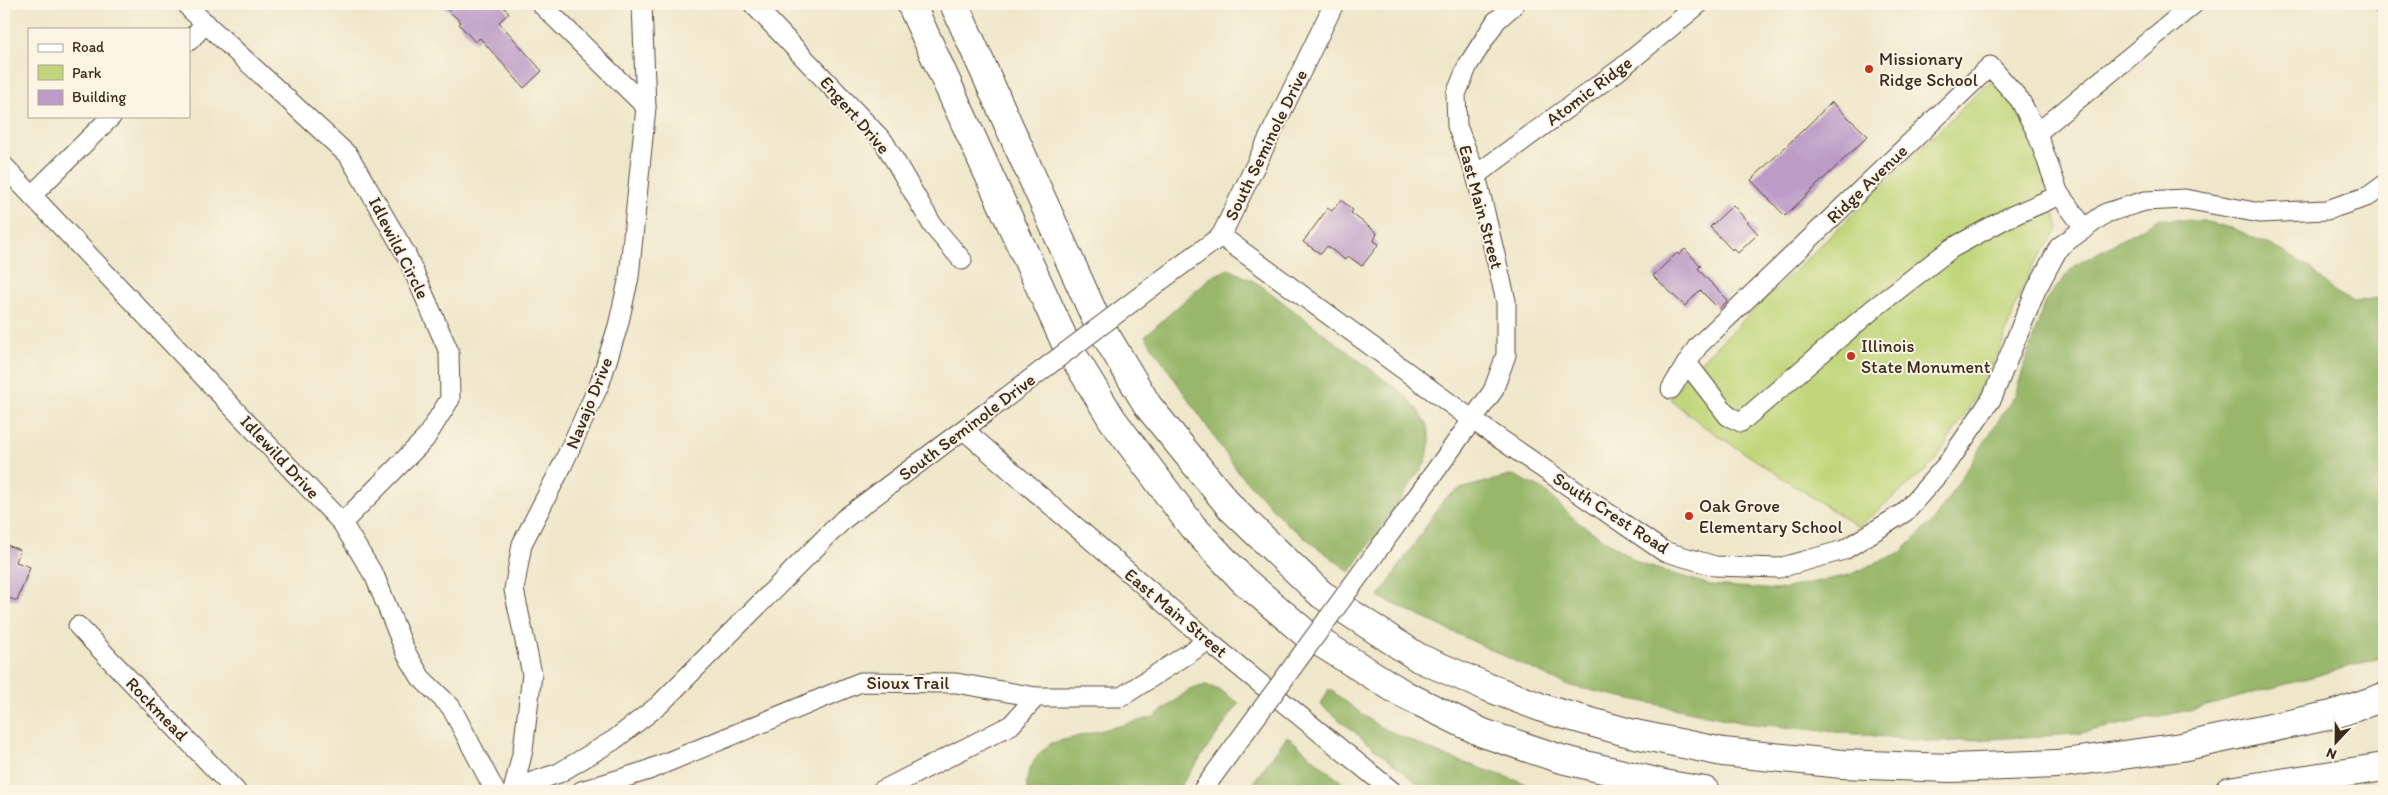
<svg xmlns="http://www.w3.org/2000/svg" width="2388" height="795" font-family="Itim,sans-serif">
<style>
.green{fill:#c1d67a;stroke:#7e804c}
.forest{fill:#98b76a;stroke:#6a7044}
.building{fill:#bc9bc8}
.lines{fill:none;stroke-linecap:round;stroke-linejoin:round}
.minor-casing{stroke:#564638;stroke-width:21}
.highway-casing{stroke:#564638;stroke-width:30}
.minor{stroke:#fff;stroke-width:19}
.highway{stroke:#fff;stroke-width:28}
.minor-bridge-casing{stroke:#564638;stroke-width:21;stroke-linecap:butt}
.minor-bridge{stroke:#fff;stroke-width:19}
.poi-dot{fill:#c8321e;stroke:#fcf5e5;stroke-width:2}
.labels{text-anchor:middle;stroke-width:4;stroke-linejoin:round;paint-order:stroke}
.poi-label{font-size:18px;fill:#3b2a1e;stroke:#fcf5e5;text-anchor:start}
.street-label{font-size:18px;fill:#3b2a1e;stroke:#fcf5e5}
</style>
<rect width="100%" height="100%" fill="#fcf5e5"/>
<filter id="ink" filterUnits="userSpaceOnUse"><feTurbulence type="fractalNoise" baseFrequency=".02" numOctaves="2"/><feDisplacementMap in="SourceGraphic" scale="10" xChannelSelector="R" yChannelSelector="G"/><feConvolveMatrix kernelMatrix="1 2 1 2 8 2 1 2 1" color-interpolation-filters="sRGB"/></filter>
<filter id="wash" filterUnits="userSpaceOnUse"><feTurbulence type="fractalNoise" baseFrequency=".0096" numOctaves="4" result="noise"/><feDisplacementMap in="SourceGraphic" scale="20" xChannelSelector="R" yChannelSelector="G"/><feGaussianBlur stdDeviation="1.12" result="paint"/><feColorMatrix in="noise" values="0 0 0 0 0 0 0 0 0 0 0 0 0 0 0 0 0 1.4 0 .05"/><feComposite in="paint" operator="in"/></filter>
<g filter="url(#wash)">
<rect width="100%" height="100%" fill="#eee7ca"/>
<path class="green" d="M1998,83C2031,127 2044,175 2059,228L2032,268L2016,303L2001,347L1969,408L1934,463L1858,527L1705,427L1670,399L1690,372L1987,84Z"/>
<g class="forest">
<polygon points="2159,219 2203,221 2235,229 2282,251 2311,268 2332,290 2353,302 2384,297 2384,657 2203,707 2076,734 1937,742 1744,723 1566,685 1379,597 1444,499 1460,489 1513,475 1542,489 1579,523 1641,564 1710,585 1777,590 1849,575 1901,552 1934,520 2015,395 2045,301 2074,266"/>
<polygon points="1229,269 1259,284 1403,394 1415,406 1427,424 1430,440 1426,462 1350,572 1287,524 1239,473 1145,336 1211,277"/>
<path d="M1206,685L1221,691L1239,703L1177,791H1027C1025,772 1036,753 1052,743L1154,717L1189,690Z"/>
<polygon points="1329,689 1378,726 1445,756 1547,791 1427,791 1321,705"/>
<polygon points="1287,736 1352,791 1247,791"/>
</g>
<g id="blocks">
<g class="building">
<polygon points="441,4 501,4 509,13 499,22 542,71 524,88 480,38 475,42 459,24 461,22"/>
<polygon points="1832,102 1868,136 1785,216 1751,180"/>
<polygon points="1341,200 1353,210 1351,213 1377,233 1374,241 1379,244 1362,266 1348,256 1345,260 1327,246 1321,254 1303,242 1328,208 1332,211"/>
<polygon points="1733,205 1758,234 1738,253 1733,248 1732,250 1710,227"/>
<polygon points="1685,249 1701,266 1698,268 1705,277 1728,300 1719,309 1700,290 1685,306 1653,276 1677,253 1679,255"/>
<polygon points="4,544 20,550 16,562 30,567 17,601 4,596"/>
</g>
</g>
</g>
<g filter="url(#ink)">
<use href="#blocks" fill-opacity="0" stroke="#564638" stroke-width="1"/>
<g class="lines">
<g class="minor-casing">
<g id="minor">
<polyline points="188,4 190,9 349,156 406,254 449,352 450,399 425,439 342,523"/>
<polyline points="541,4 646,107"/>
<polyline points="753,4 884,142 933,226 962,260"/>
<polyline points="2382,4 2384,6"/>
<polyline points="189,41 206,23"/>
<polyline points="2037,133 2194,4"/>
<polyline points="4,166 342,523 375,577 406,653 421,678 451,707 495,791"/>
<polyline points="1476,175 1619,70 1699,4"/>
<polyline points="32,195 112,116"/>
<polyline points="2060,195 2007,218 1952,248 1873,309 1741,422 1728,416 1687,363 1698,346 1990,66 2020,100 2037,133 2059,194 2060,195 2085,229"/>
<polyline points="1221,236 1474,421 1663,551 1715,566 1779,568 1844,550 1905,512 1947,464 1992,398 2036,290 2059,247 2106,213 2145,201 2185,199 2260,213 2327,210 2369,196 2384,185"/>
<polyline points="1160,281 1221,236 1334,4"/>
<polyline points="1671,389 1687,363"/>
<polyline points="964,430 1208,641 1392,791"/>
<polyline points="1421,491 1493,391 1506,355 1506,301 1476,175 1457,126 1456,94 1468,65 1496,21 1515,4"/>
<polyline points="78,626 236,791"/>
<polyline points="513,791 523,750 532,674 514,590 522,544 562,466 600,383 618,326 629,277 646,107 642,4"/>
<polyline points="525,791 532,782 559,773 614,740 659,705 844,519 1004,399"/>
<polyline points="581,791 646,771 861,682 956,683 1036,697 1121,697 1208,641"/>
<polyline points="881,791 1011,725 1036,697"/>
</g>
</g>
<g class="highway-casing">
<g id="highway">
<polyline points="911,4 1065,342 1112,419 1192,526 1243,580 1305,633 1405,695 1483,733 1561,759 1669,785 1705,791"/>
<polyline points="954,4 1096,319 1148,406 1232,509 1321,594 1419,658 1487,687 1548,710 1630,733 1723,752 1842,764 1950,768 2057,764 2181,747 2332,715 2384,697"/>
<polyline points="2229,791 2384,767"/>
</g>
</g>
<use href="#minor" class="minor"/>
<use href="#highway" class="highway"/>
<g class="minor-bridge-casing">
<g id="minor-bridge">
<polyline points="1004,399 1160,281"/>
<polyline points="1202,791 1421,491"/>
</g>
</g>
<use href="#minor-bridge" class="minor-bridge"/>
</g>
</g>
<g class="poi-dot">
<circle cx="1869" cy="69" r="5"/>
<circle cx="1851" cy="356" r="5"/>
<circle cx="1689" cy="516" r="5"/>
</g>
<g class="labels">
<g class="poi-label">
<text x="1879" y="65">Missionary<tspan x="1879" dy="21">Ridge School</tspan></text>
<text x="1861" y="352">Illinois<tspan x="1861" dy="21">State Monument</tspan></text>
<text x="1699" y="512">Oak Grove<tspan x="1699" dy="21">Elementary School</tspan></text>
</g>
<g class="street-label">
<text transform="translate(1589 91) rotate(-37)" y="6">Atomic Ridge</text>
<text transform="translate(855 115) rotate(49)" y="6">Engert Drive</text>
<text transform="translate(1266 145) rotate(-64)" y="6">South Seminole Drive</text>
<text transform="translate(1867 184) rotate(-44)" y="6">Ridge Avenue</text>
<text transform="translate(1481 207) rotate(75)" y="6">East Main Street</text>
<text transform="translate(399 248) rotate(63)" y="6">Idlewild Circle</text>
<text transform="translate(589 403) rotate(-68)" y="6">Navajo Drive</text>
<text transform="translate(967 427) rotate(-37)" y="6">South Seminole Drive</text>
<text transform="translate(280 457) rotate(47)" y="6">Idlewild Drive</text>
<text transform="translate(1611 513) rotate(33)" y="6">South Crest Road</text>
<text transform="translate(1176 613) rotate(40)" y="6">East Main Street</text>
<text x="908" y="689">Sioux Trail</text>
<text transform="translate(157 709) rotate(46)" y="6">Rockmead</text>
</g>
</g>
<rect width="2388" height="795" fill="none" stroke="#fcf5e5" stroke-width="20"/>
<rect x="28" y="28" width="162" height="90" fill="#fcf5e5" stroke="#afa495"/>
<rect x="38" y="44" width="25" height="8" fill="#ffffff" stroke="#afa495"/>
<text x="72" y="52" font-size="15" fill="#3b2a1e">Road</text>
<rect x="38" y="65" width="25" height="15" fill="#c1d67a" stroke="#afa495"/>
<text x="72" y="78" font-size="15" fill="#3b2a1e">Park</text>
<rect x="38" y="90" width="25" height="15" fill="#bc9bc8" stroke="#afa495"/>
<text x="72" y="102" font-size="15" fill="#3b2a1e">Building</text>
<g transform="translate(2336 742) rotate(202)" stroke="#fcf5e5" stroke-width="4" paint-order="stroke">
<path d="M0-4L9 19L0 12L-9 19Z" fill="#3b2a1e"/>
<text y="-8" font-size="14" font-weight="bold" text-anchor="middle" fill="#3b2a1e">N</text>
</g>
</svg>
